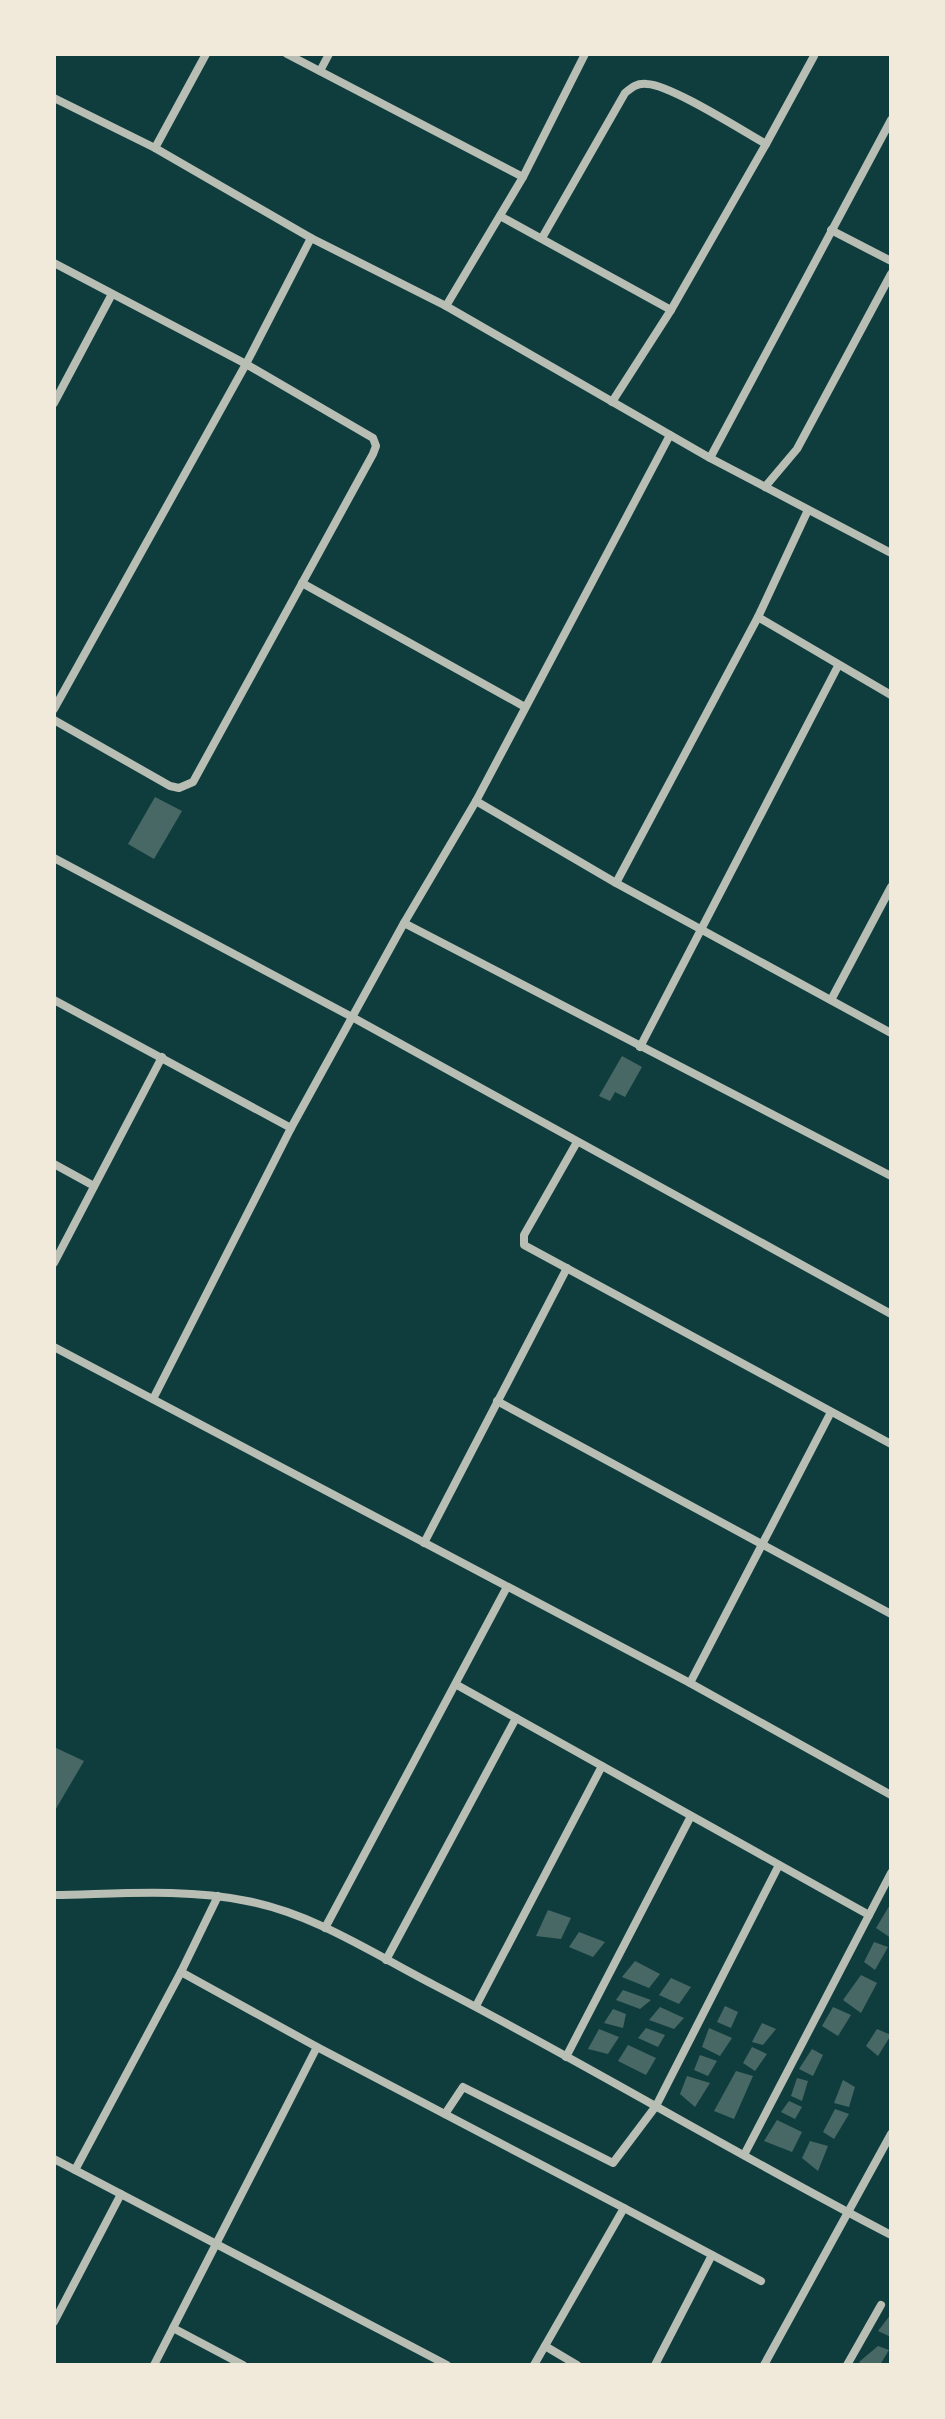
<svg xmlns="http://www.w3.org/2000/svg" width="945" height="2419" font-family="'Alegreya Sans',sans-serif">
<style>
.building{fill:#486865}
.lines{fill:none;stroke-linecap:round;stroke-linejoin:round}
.minor{stroke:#b8beb3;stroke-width:8}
</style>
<rect width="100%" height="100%" fill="#0f3d3e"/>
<g class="building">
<polygon points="155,797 182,811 154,859 128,844"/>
<polygon points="622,1056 642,1067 625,1097 615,1092 610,1101 599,1096"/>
<polygon points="54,1747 84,1761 54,1812"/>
<polygon points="891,1903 891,1938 876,1928"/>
<polygon points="548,1910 571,1918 561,1939 536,1936"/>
<polygon points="579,1932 605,1942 593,1957 569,1947"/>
<polygon points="874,1942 888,1947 875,1970 864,1962"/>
<polygon points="635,1961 660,1974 649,1988 622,1977"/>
<polygon points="861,1975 877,1983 861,2013 843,2000"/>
<polygon points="671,1978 691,1987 679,2004 659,1995"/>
<polygon points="623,1990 651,2000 640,2009 616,2000"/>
<polygon points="725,2006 738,2012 731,2028 717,2022"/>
<polygon points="660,2007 684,2018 674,2029 649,2020"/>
<polygon points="833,2007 851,2015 838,2036 822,2026"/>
<polygon points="613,2009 626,2014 623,2028 604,2023"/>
<polygon points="762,2023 776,2029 763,2045 752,2042"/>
<polygon points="646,2028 665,2035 658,2047 638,2038"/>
<polygon points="709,2028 732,2038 720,2056 702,2047"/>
<polygon points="599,2029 619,2037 608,2054 588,2049"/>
<polygon points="877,2029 891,2035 878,2056 866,2046"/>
<polygon points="628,2045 656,2058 646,2075 618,2061"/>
<polygon points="752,2047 767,2054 755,2071 743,2063"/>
<polygon points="812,2049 823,2055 813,2076 799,2069"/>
<polygon points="700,2055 717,2061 708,2076 694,2070"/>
<polygon points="736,2071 753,2076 734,2119 714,2111"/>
<polygon points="687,2076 710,2083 695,2107 680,2094"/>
<polygon points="797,2078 808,2081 802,2101 791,2096"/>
<polygon points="843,2080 855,2087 849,2107 834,2103"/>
<polygon points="789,2101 802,2107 795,2119 781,2112"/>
<polygon points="835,2109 849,2114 834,2139 823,2132"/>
<polygon points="777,2120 802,2132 792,2152 764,2141"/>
<polygon points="810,2141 828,2146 818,2171 802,2158"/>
<polygon points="891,2314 891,2337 878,2331"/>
<polygon points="878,2346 889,2350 880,2365 863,2365 859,2362"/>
</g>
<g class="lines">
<g class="minor">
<polyline points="287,54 523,177"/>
<polyline points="320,71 329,54"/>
<polyline points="54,98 155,148 311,238"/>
<polyline points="766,144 814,56"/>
<polyline points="155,148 206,54"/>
<polyline points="500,216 671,310"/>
<polyline points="831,230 891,261"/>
<path d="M542,238L625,93C632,87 637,83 647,84C671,85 741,130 766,144L671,310L612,402"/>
<polyline points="54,263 246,364 311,238 446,306 710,458 891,553"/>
<polyline points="446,306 523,177 585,54"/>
<polyline points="54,403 112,294"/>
<polyline points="710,458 891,120"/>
<polyline points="765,487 797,449 891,274"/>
<polyline points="302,583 525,707"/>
<polyline points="758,617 808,510"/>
<polyline points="54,709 246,364 373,438 376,446 373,454 193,782 179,788 170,786 54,720"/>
<polyline points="476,801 616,883 891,1033"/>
<polyline points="54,858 352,1017 891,1314"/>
<polyline points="616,883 758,617 891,695"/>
<polyline points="404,923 891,1176"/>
<polyline points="54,1000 291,1128"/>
<polyline points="831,1000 891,887"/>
<polyline points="640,1047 838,666"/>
<polyline points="577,1142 524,1235 524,1245 891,1444"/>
<polyline points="54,1164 94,1186"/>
<polyline points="54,1263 162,1057"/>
<polyline points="54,1347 690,1683 891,1795"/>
<polyline points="153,1399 291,1128 404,923 476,801 670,435"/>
<polyline points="497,1401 891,1614"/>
<polyline points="424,1543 567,1268"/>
<polyline points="690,1683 831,1412"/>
<polyline points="457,1685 869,1915"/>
<path d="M54,1895C118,1894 184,1888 247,1901C314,1914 374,1954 434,1985C588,2065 737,2155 891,2235"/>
<polyline points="325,1928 507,1587"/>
<polyline points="386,1960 516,1718"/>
<polyline points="181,1972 317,2047 624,2208 534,2365"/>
<polyline points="476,2006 602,1766"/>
<polyline points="566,2057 691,1816"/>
<polyline points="445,2114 463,2087 613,2163 656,2106 779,1865"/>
<polyline points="744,2155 891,1873"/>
<polyline points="54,2159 447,2365"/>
<polyline points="75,2170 181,1972 218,1896"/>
<polyline points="624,2208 761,2281"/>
<polyline points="54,2322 121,2194"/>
<polyline points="173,2328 243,2365"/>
<polyline points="545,2346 577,2365"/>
<polyline points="154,2365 317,2047"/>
<polyline points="655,2365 712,2255"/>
<polyline points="764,2365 891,2134"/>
<polyline points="847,2365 881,2305"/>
</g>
</g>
<rect width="945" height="2419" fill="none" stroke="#f1e9da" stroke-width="112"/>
</svg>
